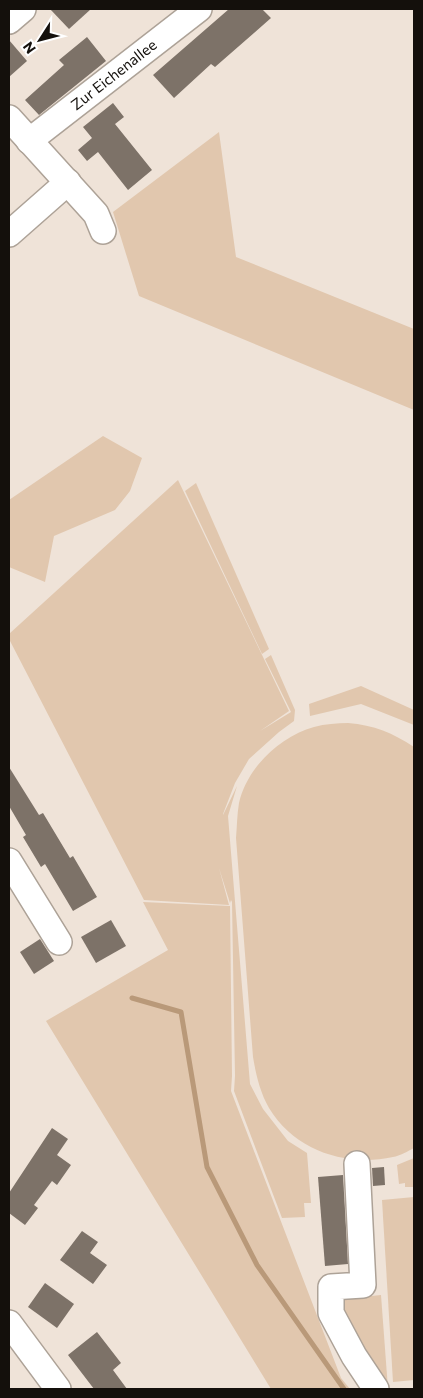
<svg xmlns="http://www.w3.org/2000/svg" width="423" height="1398" font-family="Commissioner,sans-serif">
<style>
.green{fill:#e1c7ae}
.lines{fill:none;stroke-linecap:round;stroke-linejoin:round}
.stream{stroke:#b99979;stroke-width:5}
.building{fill:#7d7268}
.minor-casing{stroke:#ada297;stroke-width:28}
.minor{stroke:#fff;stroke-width:25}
.labels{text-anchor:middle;stroke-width:4;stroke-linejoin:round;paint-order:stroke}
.street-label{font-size:15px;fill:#14100c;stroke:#fff}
</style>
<rect width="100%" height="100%" fill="#efe3d8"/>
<g class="green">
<polygon points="219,132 236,257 414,329 414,410 139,296 113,212"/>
<polygon points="103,436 142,458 130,491 115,510 54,536 45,582 9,567 9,500"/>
<polygon points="178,480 289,711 260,731 291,712 265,659 271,655 295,710 294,721 279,732 249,759 235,783 223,814 225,831 223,815 237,786 228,816 250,1084 263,1109 288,1141 307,1153 311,1203 304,1203 305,1217 282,1218 234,1091 235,1076 232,902 231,900 230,903 219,868 229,905 144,900 9,639 9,634"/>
<polygon points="196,483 269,649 262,654 185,491"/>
<polygon points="361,686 414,710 414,725 361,704 310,716 309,704"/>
<path d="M348,723C374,725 393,733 414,747V1148C408,1151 400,1156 393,1157C346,1167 295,1151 269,1108C260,1092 256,1075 253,1057L236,838C237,826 237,815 239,803C247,768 279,737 314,727C325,724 337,723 348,723Z"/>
<polygon points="143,902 230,906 232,1076 231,1091 341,1378 350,1389 271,1389 46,1021 168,950"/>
<polygon points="414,1158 414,1187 405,1187 405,1183 399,1184 397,1165"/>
<polygon points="414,1197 414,1380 393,1382 382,1200"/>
<polygon points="381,1295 388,1389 363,1354 340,1302 343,1299"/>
</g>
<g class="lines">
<polyline class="stream" points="132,998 181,1012 207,1167 257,1265 344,1389"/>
</g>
<g class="building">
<polygon points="50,9 91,9 69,29"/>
<polygon points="229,9 262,9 271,18 215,67 211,64 174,98 153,75"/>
<polygon points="87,37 106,61 39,115 25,100 64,65 59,60"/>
<polygon points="9,40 27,61 9,77"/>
<polygon points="113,103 124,117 115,124 152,170 128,190 98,152 87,161 78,150 92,138 83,127"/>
<polygon points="9,767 39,815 43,813 70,858 73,856 97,897 73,911 45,864 41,867 23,837 26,835 9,806"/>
<polygon points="111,920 126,946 96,963 81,937"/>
<polygon points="40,939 54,961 34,974 20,952"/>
<polygon points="52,1128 68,1139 57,1155 71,1165 57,1185 52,1181 34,1205 38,1208 25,1225 9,1213 9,1193"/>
<polygon points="384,1167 385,1185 373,1186 372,1168"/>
<polygon points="343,1175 348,1264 325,1266 318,1177"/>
<polygon points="82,1231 98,1242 90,1253 107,1265 93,1284 60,1260"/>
<polygon points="45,1283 74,1304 57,1328 28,1307"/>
<polygon points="97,1332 121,1363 113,1370 127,1389 94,1389 68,1355"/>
</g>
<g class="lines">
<g class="minor-casing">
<g id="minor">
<polyline points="9,21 23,9"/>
<polyline points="9,118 96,214 103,231"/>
<polyline points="29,141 199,9"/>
<polyline points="9,234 68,182"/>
<polyline points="9,861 59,942"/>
<polyline points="357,1164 363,1285 331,1287 331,1313 354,1356 376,1389"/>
<polyline points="9,1323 58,1389"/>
</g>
</g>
<use href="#minor" class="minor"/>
</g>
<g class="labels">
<g class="street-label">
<text transform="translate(114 75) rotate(-38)" y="5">Zur Eichenallee</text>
</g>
</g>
<rect width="423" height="1398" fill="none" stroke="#14100c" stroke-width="20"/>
<g transform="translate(40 40) rotate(234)" stroke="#ffffff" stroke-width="4" paint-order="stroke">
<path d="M0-4L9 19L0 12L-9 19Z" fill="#14100c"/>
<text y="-8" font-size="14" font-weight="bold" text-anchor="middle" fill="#14100c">N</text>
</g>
</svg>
